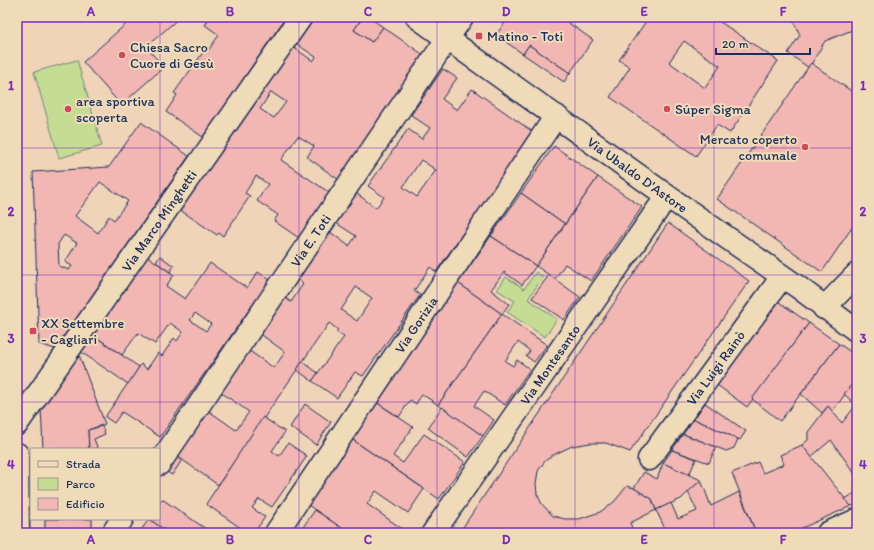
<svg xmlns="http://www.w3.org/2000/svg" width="874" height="550" font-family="Itim,sans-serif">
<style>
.green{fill:#c4dd93;stroke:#708678}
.building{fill:#f2b6b3;stroke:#1b2f5e;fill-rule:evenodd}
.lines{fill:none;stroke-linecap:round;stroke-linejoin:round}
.minor-casing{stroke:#1b2f5e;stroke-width:25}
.tertiary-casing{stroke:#1b2f5e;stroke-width:25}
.minor{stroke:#f0dbb9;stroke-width:22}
.tertiary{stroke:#f0dbb9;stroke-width:22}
.grid{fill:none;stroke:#7b2cbf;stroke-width:1;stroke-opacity:0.55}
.poi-dot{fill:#d1495b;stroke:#f0dbb9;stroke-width:1.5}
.labels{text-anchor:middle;stroke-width:4;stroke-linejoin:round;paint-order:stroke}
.poi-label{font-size:14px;fill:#1b2f5e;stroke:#f0dbb9;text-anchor:start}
.street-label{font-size:14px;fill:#1b2f5e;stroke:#f0dbb9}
.neatline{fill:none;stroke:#7b2cbf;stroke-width:1.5}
.grid-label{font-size:13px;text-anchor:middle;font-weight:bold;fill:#7b2cbf}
</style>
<rect width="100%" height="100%" fill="#f0d4b8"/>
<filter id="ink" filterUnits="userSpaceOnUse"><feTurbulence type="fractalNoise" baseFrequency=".025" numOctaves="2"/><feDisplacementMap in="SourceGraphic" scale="8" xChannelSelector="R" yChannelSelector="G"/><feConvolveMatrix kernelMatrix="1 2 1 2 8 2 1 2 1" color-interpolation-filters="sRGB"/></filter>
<g filter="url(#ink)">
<g class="green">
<polygon points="77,60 102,146 59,158 34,72"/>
<polygon points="536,272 543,277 528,299 557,319 545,337 507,312 515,301 497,290 506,277 524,289"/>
</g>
<g class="building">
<polygon points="120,17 178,17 179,18 146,47 164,67 121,105 83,62 126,24"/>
<polygon points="210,17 286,17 203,137 166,112 177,95 174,93 204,51 207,52 219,35 205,25"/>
<path d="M314,17H353L360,21L354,30L372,42L383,27L425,56L339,180L307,157L314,146L298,136L281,160L330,193L299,238L274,221L278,215L257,201L268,184L256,176L245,193L250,196L223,236L219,233L217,235L180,210L293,47L313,61L316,57L295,43ZM271,92L286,102L274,118L260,109Z"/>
<polygon points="363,17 369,17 383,27 372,42 354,30"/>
<polygon points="509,17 560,17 593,40 570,73 529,45 523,54 496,35"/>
<path d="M649,17H713L778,61L730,133L717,125L696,156L610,97L630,67L619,60ZM684,41L720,66L705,88L669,62Z"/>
<polygon points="794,17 855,17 857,21 857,28 825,41 809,68 788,53 800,35 792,18"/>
<polygon points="529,45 570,73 564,82 523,54"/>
<polygon points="811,63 857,95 857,220 822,272 717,199"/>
<path d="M443,69L457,78L442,99L457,110L472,89L533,132L436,272L430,267L414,291L420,295L363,376L355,372L337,398L312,381L344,337L336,332L338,330L329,323L218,485L174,454L206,409L236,430L249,412L219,391L248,350L274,368L285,352L259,333L284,297L291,302L303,284L297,279L330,232L349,246L356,236L336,223L356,193L376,208L384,197L368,186L408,129L422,139L430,128L411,115ZM421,160L436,170L417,197L403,187ZM356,287L372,298L357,321L341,310Z"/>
<path d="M141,122L189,156L55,349L39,344L33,172L109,167ZM100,182L128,201L114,220L109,216L98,233L75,216ZM64,235L77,243L65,262L72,266L69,270L59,266L58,244Z"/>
<polygon points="554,146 598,177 565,224 521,193"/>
<polygon points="598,177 642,207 591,281 565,264 555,279 536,266"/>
<polygon points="521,193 565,224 536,266 491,236"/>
<polygon points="668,223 749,281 630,452 606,443 590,443 572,446 553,455 545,461 538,471 536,484 537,494 542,504 553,516 565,519 579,519 600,512 614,502 627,486 634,488 652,499 656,510 630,523 634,533 459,533"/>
<polygon points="491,236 536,266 522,285 504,272 491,290 509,304 502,314 458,283"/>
<path d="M147,256L174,275L166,286L185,299L210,263L247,288L258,272L270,280L160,437L122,412L114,423L105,417L141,364L147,369L158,353L162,356L174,338L177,341L183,332L170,323L155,344L138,333L122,355L93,335ZM195,313L211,324L206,331L190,320Z"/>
<polygon points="160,256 174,266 170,272 156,262"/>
<polygon points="549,275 580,297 564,320 532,298"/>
<polygon points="458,283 502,314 438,405 422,394 416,404 410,400 399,417 376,402"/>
<polygon points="776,300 809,323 747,407 717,385"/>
<polygon points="502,314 547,345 534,362 526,356 530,351 518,342 505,361 513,366 517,360 530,369 505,405 484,391 474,406 494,420 483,436 438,405"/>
<polygon points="809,323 839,344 780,421 752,399"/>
<polygon points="93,335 139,367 128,384 81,352"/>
<polygon points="839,344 857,356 857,378 832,412 828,406 822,413 801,394"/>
<polygon points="79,355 105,424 88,430 89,449 43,449 41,408"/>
<polygon points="302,361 318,373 312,381 297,370"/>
<polygon points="857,378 857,477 831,440 811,457 802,445 808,440 808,432 828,406 842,423 856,405 844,394"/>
<polygon points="376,402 413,427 393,456 403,463 424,434 465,462 439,499 350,438"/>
<polygon points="705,403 746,431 740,440 694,419"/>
<polygon points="305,404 331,422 316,445 290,427"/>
<polygon points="442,407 483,436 468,457 428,428"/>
<polygon points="263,417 285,432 272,451 279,456 288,443 307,456 272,507 259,499 252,508 265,517 254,533 248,533 206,504"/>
<polygon points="694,419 738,439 734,448 726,451 683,434"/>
<polygon points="102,426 105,434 94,439 98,449 89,449 88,430"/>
<polygon points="683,434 716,447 709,463 672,450"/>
<polygon points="350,438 424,489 408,513 376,491 367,504 408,533 349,533 305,503"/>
<polygon points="802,445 851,506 791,533 756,533 732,473 758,462 763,473 784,464 780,455"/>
<polygon points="672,450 696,459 689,475 663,463"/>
<polygon points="174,454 182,460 172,475 164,470"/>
<polygon points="663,463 701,480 681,499 656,510 652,499 634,488 644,472 657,479"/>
<polygon points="701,480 711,506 739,492 756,533 667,533 656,510 671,503 678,519 697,511 688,492"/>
<polygon points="855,493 857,497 857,504 851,506 845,499"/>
<polygon points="162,499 212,533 169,533 149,519 159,519 159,504"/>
<polygon points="315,510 349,533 299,533"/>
<rect x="45" y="519" width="47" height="14"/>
<polygon points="149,519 169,533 139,533"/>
</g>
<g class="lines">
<g class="minor-casing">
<g id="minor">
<path id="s1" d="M417,17L667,196L798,287L857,331"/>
<polyline points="824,308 857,274"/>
<path id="s2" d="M17,424L301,17"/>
<path id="s3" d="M649,459L782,277"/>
<path id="s4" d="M159,464L462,17"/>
<polyline points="113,533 122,519"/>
<path id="s5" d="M276,533L556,116"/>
<path id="s6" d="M433,533L667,196"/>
<polyline points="828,533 857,520"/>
</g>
</g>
<g class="tertiary-casing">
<polyline id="tertiary" points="17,454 18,533"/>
</g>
<use href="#minor" class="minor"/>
<use href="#tertiary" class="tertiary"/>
</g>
</g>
<path class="grid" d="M160,17V533M299,17V533M437,17V533M575,17V533M714,17V533M17,148H857M17,275H857M17,402H857"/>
<g class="poi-dot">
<rect x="475" y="32" width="8" height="8" rx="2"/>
<circle cx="122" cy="55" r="4"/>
<circle cx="68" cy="109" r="4"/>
<circle cx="667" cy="109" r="4"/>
<circle cx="805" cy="147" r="4"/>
<rect x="29" y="327" width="8" height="8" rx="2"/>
</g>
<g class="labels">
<g class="poi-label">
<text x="487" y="41">Matino - Toti</text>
<text x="130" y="52">Chiesa Sacro<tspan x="130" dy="16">Cuore di Gesù</tspan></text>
<text x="76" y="106">area sportiva<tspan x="76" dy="16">scoperta</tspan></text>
<text x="675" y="114">Súper Sigma</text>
<text x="797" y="144" text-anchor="end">Mercato coperto<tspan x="797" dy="16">comunale</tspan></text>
<text x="41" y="328">XX Settembre<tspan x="41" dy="16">- Cagliari</tspan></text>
</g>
<g class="street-label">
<text dy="5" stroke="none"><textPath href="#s1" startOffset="271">Via Ubaldo D'Astore</textPath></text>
<text dy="5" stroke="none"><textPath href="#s2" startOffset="248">Via Marco Minghetti</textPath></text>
<text dy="5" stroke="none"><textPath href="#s4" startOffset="270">Via E. Toti</textPath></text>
<text dy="5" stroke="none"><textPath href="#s5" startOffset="251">Via Gorizia</textPath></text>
<text dy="5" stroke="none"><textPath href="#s6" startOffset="205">Via Montesanto</textPath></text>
<text dy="5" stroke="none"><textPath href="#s3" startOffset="113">Via Luigi Rainò</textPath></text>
</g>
</g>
<rect width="874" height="550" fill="none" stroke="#f0dbb9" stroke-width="44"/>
<rect x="30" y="448" width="130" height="72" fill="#f0dbb9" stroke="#9b9695"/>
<rect x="38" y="461" width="20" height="6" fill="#f0dbb9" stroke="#9b9695"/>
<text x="66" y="468" font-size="12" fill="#1b2f5e">Strada</text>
<rect x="38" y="478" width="20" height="12" fill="#c4dd93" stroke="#9b9695"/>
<text x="66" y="488" font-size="12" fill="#1b2f5e">Parco</text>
<rect x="38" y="498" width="20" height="12" fill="#f2b6b3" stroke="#9b9695"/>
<text x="66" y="508" font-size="12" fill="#1b2f5e">Edificio</text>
<path d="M716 48v6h94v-6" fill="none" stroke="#1b2f5e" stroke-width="2"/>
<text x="722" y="48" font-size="12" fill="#1b2f5e" stroke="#f0dbb9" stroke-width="3" paint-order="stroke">20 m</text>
<rect x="22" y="22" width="830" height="506" class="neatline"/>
<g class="grid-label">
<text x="91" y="16">A</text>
<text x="230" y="16">B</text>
<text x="368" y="16">C</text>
<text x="506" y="16">D</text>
<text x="644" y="16">E</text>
<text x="783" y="16">F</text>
<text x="11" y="90">1</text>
<text x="863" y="90">1</text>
<text x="11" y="216">2</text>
<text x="863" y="216">2</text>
<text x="11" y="343">3</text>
<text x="863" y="343">3</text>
<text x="11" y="469">4</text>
<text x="863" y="469">4</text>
<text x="91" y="544">A</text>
<text x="230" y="544">B</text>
<text x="368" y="544">C</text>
<text x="506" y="544">D</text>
<text x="644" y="544">E</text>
<text x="783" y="544">F</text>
</g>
</svg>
